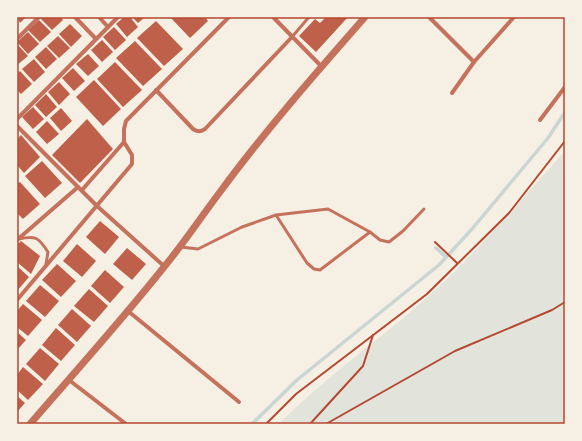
<svg xmlns="http://www.w3.org/2000/svg" width="582" height="441" font-family="'Varela Round',sans-serif">
<style>
.green{fill:#e2e4dc}
.lines{fill:none;stroke-linecap:round;stroke-linejoin:round}
.stream{stroke:#c9d6d2;stroke-width:3.5}
.building{fill:#bf614a}
.path{stroke:#b5482f;stroke-width:2}
.service{stroke:#c5725c;stroke-width:3}
.minor{stroke:#c5725c;stroke-width:4}
.tertiary{stroke:#c5725c;stroke-width:7}
.neatline{fill:none;stroke:#b5482f;stroke-width:1.5}
</style>
<rect width="100%" height="100%" fill="#f6efe4"/>
<path class="green" d="M565,151V424H279C326,376 381,339 431,294C478,251 522,199 565,151Z"/>
<g class="lines">
<g class="stream">
<polyline points="436,248 446,257"/>
<polyline points="252,424 297,380 439,265 472,229 548,138 565,112"/>
</g>
</g>
<g class="building">
<polygon points="17,17 26,17 20,23"/>
<polygon points="41,17 60,17 63,20 52,30 40,18"/>
<polygon points="124,17 130,17 138,27 127,37 116,24"/>
<polygon points="132,17 145,17 138,23"/>
<polygon points="170,17 205,17 208,21 190,38"/>
<polygon points="326,17 348,17 316,52 299,36 315,19 320,23"/>
<polygon points="39,20 51,32 40,42 28,30"/>
<polygon points="156,21 183,49 164,66 137,38"/>
<polygon points="70,24 82,36 71,47 59,34"/>
<polygon points="114,27 126,40 115,50 103,37"/>
<polygon points="28,32 39,44 28,54 17,42"/>
<polygon points="58,36 70,48 59,58 47,46"/>
<polygon points="102,40 113,52 102,62 91,50"/>
<polygon points="135,41 162,69 143,86 116,58"/>
<polygon points="17,44 28,56 17,65"/>
<polygon points="46,47 57,59 46,69 35,57"/>
<polygon points="88,54 99,66 88,76 76,64"/>
<polygon points="34,59 45,72 34,82 22,69"/>
<polygon points="115,62 142,90 123,107 97,79"/>
<polygon points="73,68 85,81 74,91 62,78"/>
<polygon points="20,71 32,84 21,94 17,90 17,74"/>
<polygon points="94,80 121,109 103,126 76,97"/>
<polygon points="59,82 70,94 59,105 48,92"/>
<polygon points="46,94 57,107 46,117 35,105"/>
<polygon points="33,107 44,119 33,129 22,117"/>
<polygon points="61,108 72,121 61,131 50,118"/>
<polygon points="87,119 113,149 80,183 52,155"/>
<polygon points="47,121 59,134 47,144 36,132"/>
<polygon points="21,135 40,157 24,173 17,165 17,139"/>
<polygon points="42,161 62,183 45,198 25,176"/>
<polygon points="20,182 40,204 23,219 17,213 17,184"/>
<polygon points="100,221 119,237 105,254 86,237"/>
<polygon points="21,241 40,256 31,274 17,262 17,245"/>
<polygon points="77,244 96,261 82,277 63,261"/>
<polygon points="127,248 146,264 132,280 113,264"/>
<polygon points="57,264 76,281 61,297 42,280"/>
<polygon points="17,266 29,277 17,291"/>
<polygon points="105,270 124,287 110,303 91,286"/>
<polygon points="40,285 59,301 45,317 26,301"/>
<polygon points="89,289 108,306 94,322 74,306"/>
<polygon points="23,304 42,320 28,336 17,327 17,311"/>
<polygon points="72,309 91,326 77,342 58,325"/>
<polygon points="56,328 75,345 61,361 42,345"/>
<polygon points="17,332 26,340 17,350"/>
<polygon points="40,348 59,364 45,381 26,364"/>
<polygon points="23,367 43,384 28,400 17,390 17,375"/>
<polygon points="17,396 25,403 17,412"/>
</g>
<g class="lines">
<g class="path">
<polyline points="435,242 457,263"/>
<polyline points="266,424 296,394 427,294 509,213 565,141"/>
<polyline points="310,424 363,366 373,335"/>
<polyline points="326,424 455,351 552,310 565,302"/>
</g>
<g class="service">
<polyline points="292,37 309,17"/>
<polyline points="370,232 380,240 389,242 403,231 424,209"/>
<path d="M19,239C36,235 39,238 48,252L46,264"/>
<polyline points="181,247 198,249 242,227 276,215 307,263 314,269 320,270 370,232 328,209 276,215"/>
</g>
<g class="minor">
<polyline points="75,17 96,39"/>
<polyline points="99,17 108,27"/>
<polyline points="273,17 322,67"/>
<polyline points="429,17 474,62"/>
<polyline points="17,39 39,17"/>
<path d="M156,90L193,129C198,132 200,132 205,129L292,37"/>
<polyline points="452,93 474,62 514,17"/>
<polyline points="17,119 118,17"/>
<polyline points="540,120 565,87"/>
<polyline points="17,126 97,206 165,267"/>
<polyline points="124,142 124,129 126,121 229,17"/>
<polyline points="17,240 78,187"/>
<polyline points="17,300 132,164 132,155 124,142 82,190"/>
<polyline points="128,311 239,402"/>
<polyline points="69,380 126,424"/>
</g>
<path class="tertiary" d="M30,424C75,372 121,321 164,267C184,243 201,217 220,192C265,131 315,74 365,17"/>
</g>
<rect width="582" height="441" fill="none" stroke="#f6efe4" stroke-width="36"/>
<rect x="18" y="18" width="546" height="405" class="neatline"/>
</svg>
